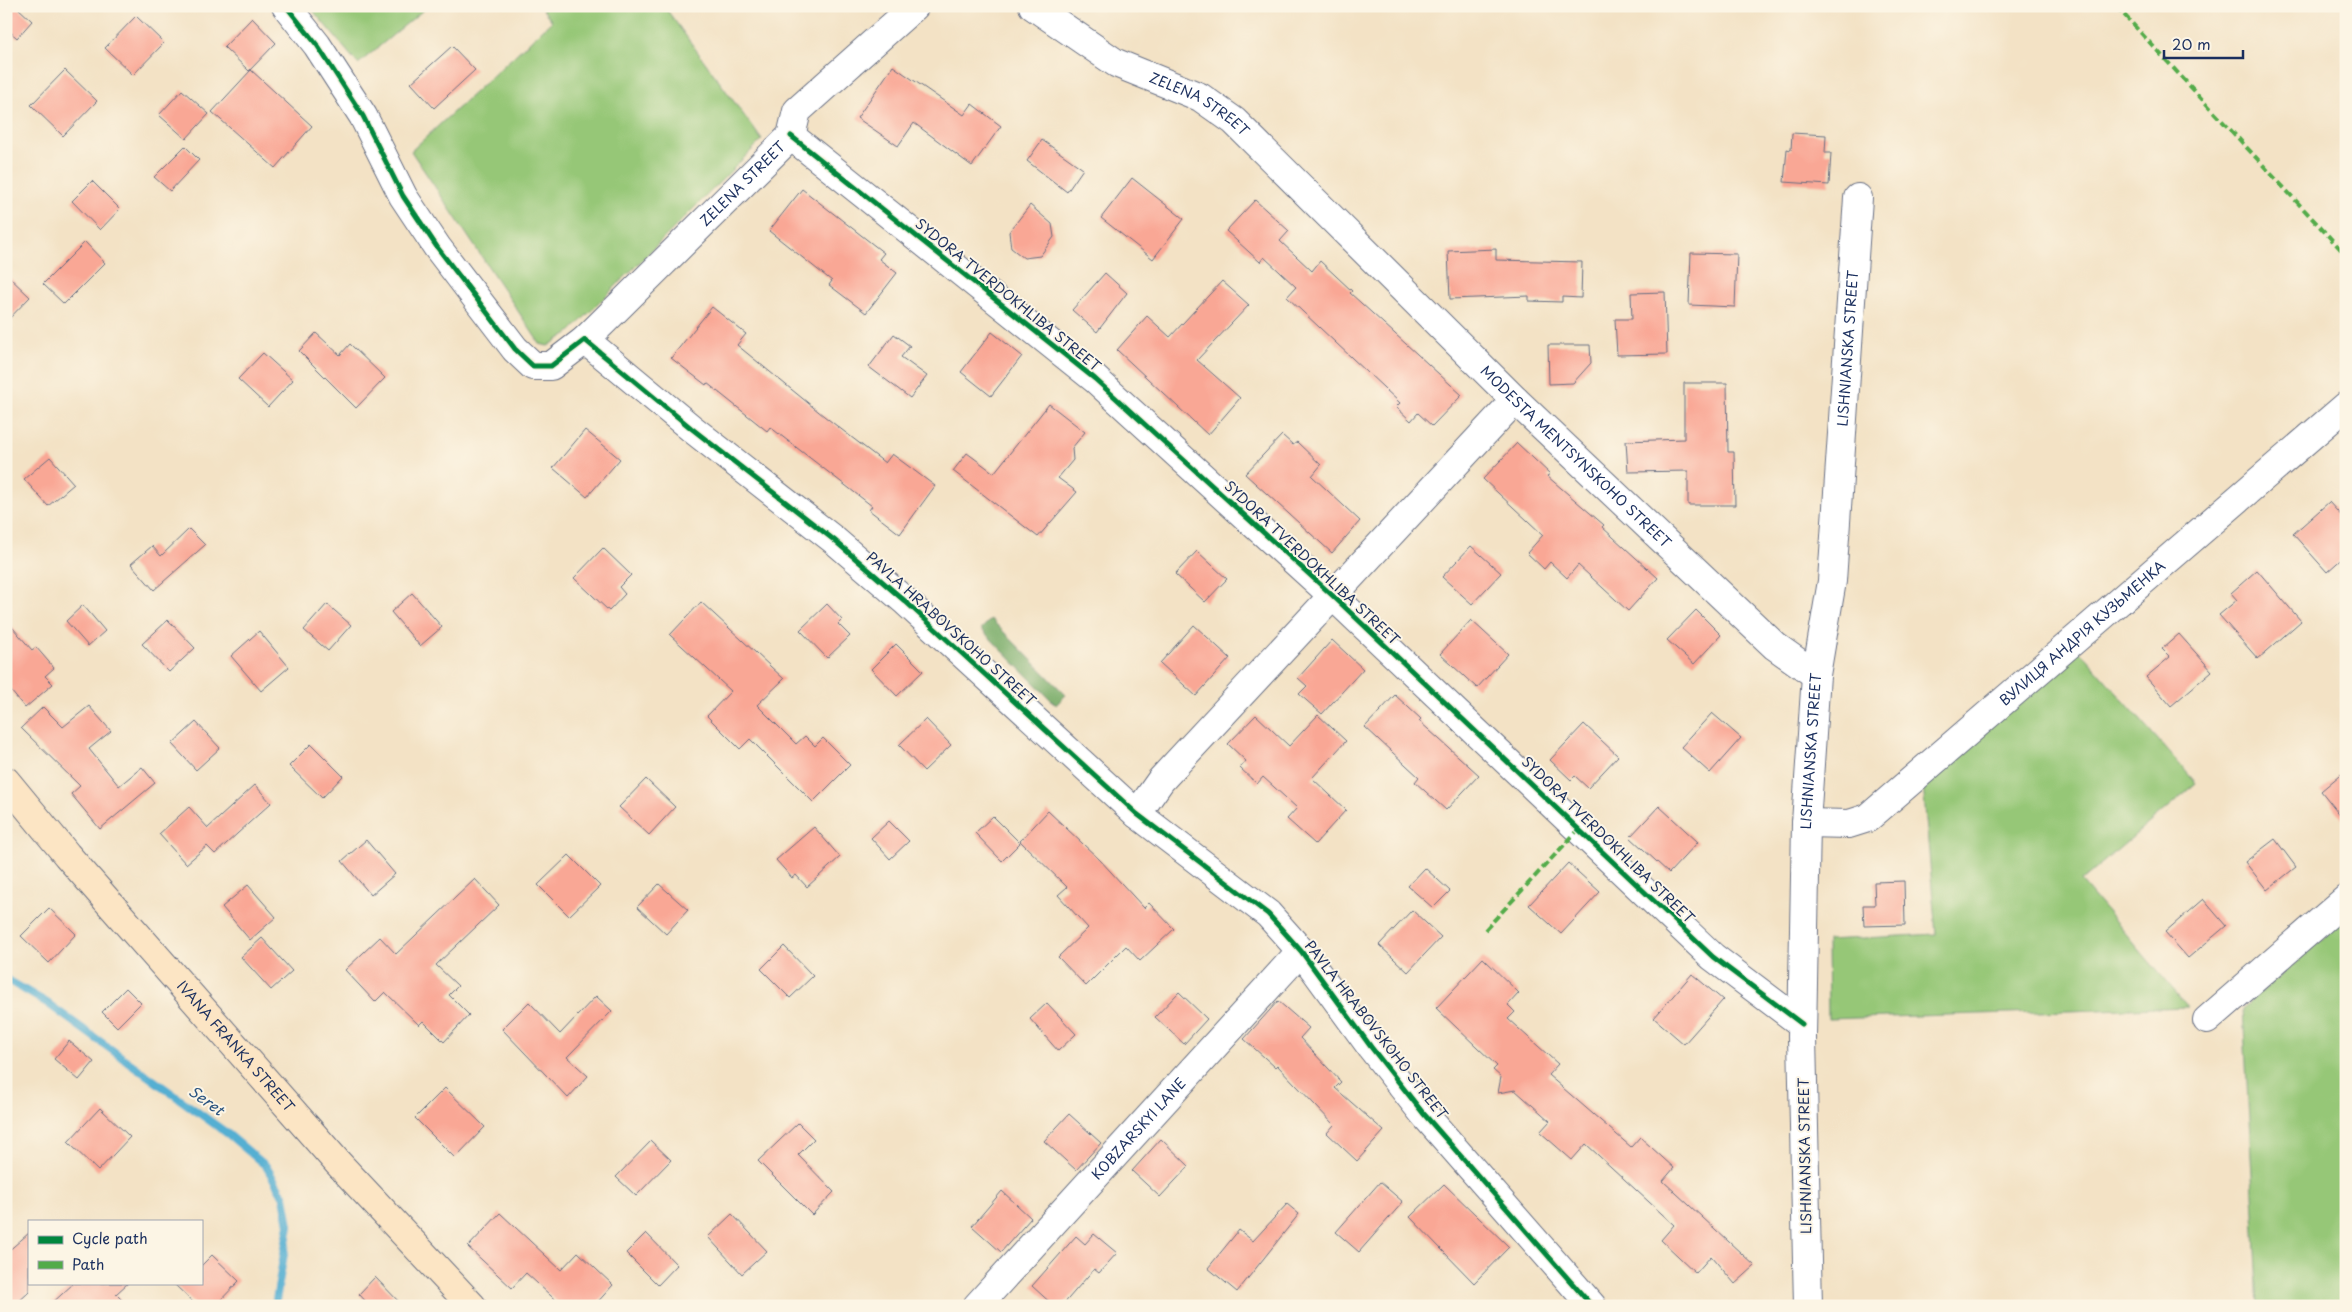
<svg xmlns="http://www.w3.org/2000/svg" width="2352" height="1312" font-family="'Playpen Sans',sans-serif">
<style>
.green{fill:#96c777;stroke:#587b6a}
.forest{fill:#78ac68;stroke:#4a6e63}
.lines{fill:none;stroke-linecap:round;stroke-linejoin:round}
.stream{stroke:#54afd2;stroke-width:8}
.building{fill:#f9a795}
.street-casing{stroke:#676e82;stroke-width:30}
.secondary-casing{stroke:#676e82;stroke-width:30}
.street{stroke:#fff;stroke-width:28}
.secondary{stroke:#fce5c4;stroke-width:28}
.quiet{stroke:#52ab49;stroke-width:4;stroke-dasharray:8 4;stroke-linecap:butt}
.cycleway-casing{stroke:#fcf5e5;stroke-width:8}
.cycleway{stroke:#00873e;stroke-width:5}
.labels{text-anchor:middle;stroke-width:4;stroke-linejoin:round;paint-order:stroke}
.street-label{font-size:14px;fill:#1b2f5e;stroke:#fcf5e5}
.water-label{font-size:15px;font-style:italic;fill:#2c5581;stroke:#fcf5e5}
</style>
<rect width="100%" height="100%" fill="#fcf5e5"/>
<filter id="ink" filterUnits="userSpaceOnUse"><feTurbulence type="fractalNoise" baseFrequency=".02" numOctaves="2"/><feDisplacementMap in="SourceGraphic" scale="10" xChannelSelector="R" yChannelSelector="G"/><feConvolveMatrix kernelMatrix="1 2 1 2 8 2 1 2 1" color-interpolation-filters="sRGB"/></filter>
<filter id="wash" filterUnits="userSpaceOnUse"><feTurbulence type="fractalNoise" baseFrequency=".0096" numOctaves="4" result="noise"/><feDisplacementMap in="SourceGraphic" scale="20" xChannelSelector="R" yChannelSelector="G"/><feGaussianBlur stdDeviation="1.12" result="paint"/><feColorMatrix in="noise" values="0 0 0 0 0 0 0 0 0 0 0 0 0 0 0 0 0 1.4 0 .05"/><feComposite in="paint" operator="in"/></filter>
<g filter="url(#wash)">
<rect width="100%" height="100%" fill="#f3e2c5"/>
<g class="green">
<polygon points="309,6 428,6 358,64"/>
<polygon points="540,6 664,6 762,140 570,332 548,346 540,344 411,151 552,21"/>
<polygon points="2079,650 2196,783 2081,881 2188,1007 1828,1019 1827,940 1936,934 1923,785"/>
<polygon points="2346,918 2346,1306 2259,1306 2243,1008"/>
</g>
<polygon class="forest" points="991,619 1066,695 1056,705 981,629"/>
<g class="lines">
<polyline class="stream" points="6,979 47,1003 228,1134 266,1166 284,1197 289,1225 275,1306"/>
</g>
<g id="blocks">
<g class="building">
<polygon points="6,6 16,6 32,21 17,38 6,28"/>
<polygon points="136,16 164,43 133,75 105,48"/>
<polygon points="252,18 276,43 249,71 224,47"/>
<polygon points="452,46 475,70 434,108 411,83"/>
<polygon points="893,66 964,115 972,104 1001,126 972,166 914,123 898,146 857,118"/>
<polygon points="65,70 97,101 63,136 31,105"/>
<polygon points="251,70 312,126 275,168 212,112"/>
<polygon points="182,90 209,114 186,139 159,115"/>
<polygon points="1792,133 1826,135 1825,153 1831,153 1829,185 1784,182 1787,149 1791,150"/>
<polygon points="1042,140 1083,169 1067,192 1027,161"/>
<polygon points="185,146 199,160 170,191 154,177"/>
<polygon points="1132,178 1184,219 1153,259 1101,218"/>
<polygon points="92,181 120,209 100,230 72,201"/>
<polygon points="802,189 884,253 879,259 897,273 866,313 829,285 832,281 769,231"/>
<polygon points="1255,200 1289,231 1280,241 1312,271 1320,261 1352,291 1350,293 1462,395 1432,426 1418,413 1411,421 1396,407 1400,403 1287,297 1296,287 1264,257 1260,262 1226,231"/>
<polygon points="1030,205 1052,224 1054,237 1040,256 1024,258 1011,248 1009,232"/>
<polygon points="85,242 105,263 64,304 43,284"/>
<polygon points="1496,249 1496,260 1582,262 1581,298 1562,297 1562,302 1529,301 1529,296 1450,299 1448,251"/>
<polygon points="1691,253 1737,254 1735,307 1689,305"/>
<polygon points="1105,273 1127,293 1097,332 1072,310"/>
<polygon points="6,274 30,297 6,322"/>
<polygon points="1222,281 1249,305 1197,360 1240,398 1208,435 1117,350 1147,316 1170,337"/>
<polygon points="1665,292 1667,354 1617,355 1615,319 1632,319 1631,293"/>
<polygon points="712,307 746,334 737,345 824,416 885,463 892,454 935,486 900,534 869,510 872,506 770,427 767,431 707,383 706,385 671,358"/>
<polygon points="992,332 1022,356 991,396 961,372"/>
<polygon points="316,333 340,355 350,344 385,378 356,408 299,351"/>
<polygon points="894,334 910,346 901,357 927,376 910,398 869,367"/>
<polygon points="1548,345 1590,345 1591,363 1573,383 1549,384"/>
<polygon points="263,353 293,380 268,407 238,379"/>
<polygon points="1684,383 1727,383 1728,452 1734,452 1735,505 1688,505 1688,471 1628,472 1626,441 1684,439"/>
<polygon points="1049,404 1085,432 1072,448 1073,460 1058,478 1077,492 1038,537 953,471 967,453 994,473"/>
<polygon points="585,430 620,459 587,497 553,468"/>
<polygon points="1282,435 1293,445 1297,442 1321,465 1312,476 1360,521 1332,553 1245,474"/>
<polygon points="1517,443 1550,474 1547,476 1604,525 1602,527 1658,578 1628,611 1578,565 1567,578 1550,562 1544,569 1527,553 1543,535 1483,479"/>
<polygon points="50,457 74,484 48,506 24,479"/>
<polygon points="2329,502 2346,521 2346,555 2327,572 2293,534"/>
<polygon points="189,529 205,545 154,590 131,564 152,546 161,556"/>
<polygon points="1471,546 1501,573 1472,604 1442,577"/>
<polygon points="603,548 631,575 619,587 625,594 609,611 574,578"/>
<polygon points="1197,551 1227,579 1205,602 1175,574"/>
<polygon points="2257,570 2301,621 2258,659 2219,615 2237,600 2231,593"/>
<polygon points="412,593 442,627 420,646 391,612"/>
<polygon points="701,602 784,679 757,705 796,744 805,736 815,746 823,738 850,765 813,802 750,739 740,749 707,716 731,691 670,635"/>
<polygon points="327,604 351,625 328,651 304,630"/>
<polygon points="827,604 842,620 838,624 850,636 827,658 800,630"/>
<polygon points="83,605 105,631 88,646 66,621"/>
<polygon points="1696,610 1721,635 1694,664 1667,640"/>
<polygon points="6,620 32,650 36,647 54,668 45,676 53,684 25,708 6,685"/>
<polygon points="168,620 195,648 169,672 142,644"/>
<polygon points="1471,620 1508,654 1477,688 1440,654"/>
<polygon points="1194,625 1230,658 1196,696 1160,663"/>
<polygon points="259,631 289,667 261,691 231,656"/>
<polygon points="2179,634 2212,671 2171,706 2146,677 2170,657 2162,649"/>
<polygon points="1332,640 1363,669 1322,714 1299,694 1307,686 1298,678"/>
<polygon points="896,644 923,671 897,696 871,669"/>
<polygon points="1395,695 1421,719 1419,721 1479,775 1446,810 1415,782 1419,777 1365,727"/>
<polygon points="89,706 111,731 89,749 119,786 142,767 155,783 100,829 71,794 80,786 21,728 43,707 63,727"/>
<polygon points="1712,713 1741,738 1710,773 1681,747"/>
<polygon points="1256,715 1289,746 1318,715 1346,741 1312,778 1346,810 1315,844 1287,819 1297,808 1263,777 1257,784 1240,768 1246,761 1228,744"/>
<polygon points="926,719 951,745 924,771 899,745"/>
<polygon points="196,722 220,748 196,770 172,744"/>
<polygon points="1584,724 1618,756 1588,788 1575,776 1571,780 1550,760"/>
<polygon points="311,744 343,776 322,798 289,766"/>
<polygon points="2346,770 2346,822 2321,791"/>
<polygon points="646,779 675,807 649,835 619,807"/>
<polygon points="255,785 271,803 215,854 207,846 186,864 159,834 189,807 208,828"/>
<polygon points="1659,806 1698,842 1669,873 1630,837"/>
<polygon points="1048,811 1100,860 1144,908 1149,903 1174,929 1140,961 1126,946 1086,986 1058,957 1088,928 1058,895 1067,887 1020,841"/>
<polygon points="993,816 1020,843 1002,861 975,833"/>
<polygon points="889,821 909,841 890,859 871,838"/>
<polygon points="814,827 840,857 807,887 796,875 792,878 776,860"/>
<polygon points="2275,839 2296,867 2267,890 2245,862"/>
<polygon points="366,840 395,874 371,895 342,861"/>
<polygon points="569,855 600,886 569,916 538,885"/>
<polygon points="1568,863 1600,892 1561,934 1529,905"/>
<polygon points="1425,868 1450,891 1433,908 1408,886"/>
<polygon points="475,879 499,905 436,965 458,986 449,995 469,1015 444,1042 423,1021 419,1025 385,992 375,1002 345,970 380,937 396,954"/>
<polygon points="1904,881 1905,925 1864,926 1863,905 1875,905 1874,882"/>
<polygon points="659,884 688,910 666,934 637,907"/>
<polygon points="248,885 276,917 250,940 222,907"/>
<polygon points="2203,899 2226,926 2188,958 2165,932"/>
<polygon points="49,908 76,934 49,963 21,936"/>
<polygon points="1412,910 1441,937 1408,972 1379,945"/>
<polygon points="262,938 292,971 271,990 241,957"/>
<polygon points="784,946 813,976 790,998 761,969"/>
<polygon points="1483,958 1519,993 1508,1005 1515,1012 1508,1019 1558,1064 1548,1075 1631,1147 1640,1137 1674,1168 1663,1181 1755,1266 1735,1284 1711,1256 1696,1273 1661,1240 1674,1225 1586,1144 1572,1160 1540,1132 1550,1121 1515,1090 1498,1093 1501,1077 1493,1070 1497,1066 1436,1008"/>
<polygon points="1692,974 1723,1000 1684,1044 1654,1018"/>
<polygon points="126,988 141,1003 117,1027 102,1012"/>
<polygon points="1179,992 1207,1019 1184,1044 1155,1017"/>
<polygon points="596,996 612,1011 567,1057 588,1076 568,1098 502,1029 529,1002 560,1034"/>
<polygon points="1278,1001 1309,1028 1300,1038 1341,1082 1335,1088 1384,1131 1357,1161 1327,1133 1334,1125 1277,1065 1275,1067 1244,1039"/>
<polygon points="1047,1003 1076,1034 1058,1051 1030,1019"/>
<polygon points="69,1041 94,1062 79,1080 54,1059"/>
<polygon points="445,1088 485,1127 455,1158 415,1118"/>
<polygon points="100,1108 130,1137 98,1171 68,1142"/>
<polygon points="1069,1114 1101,1143 1076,1170 1044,1141"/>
<polygon points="798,1123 814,1139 798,1155 834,1192 812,1215 758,1161"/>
<polygon points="1161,1139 1189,1166 1160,1197 1132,1171"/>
<polygon points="651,1141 671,1160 636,1196 616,1177"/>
<polygon points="1380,1182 1403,1202 1359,1252 1336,1232"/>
<polygon points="1444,1184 1509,1247 1474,1283 1410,1217"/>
<polygon points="1002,1191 1031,1218 1001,1252 972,1226"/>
<polygon points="1287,1204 1299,1214 1237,1292 1208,1268 1239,1230 1253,1241"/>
<polygon points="500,1213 561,1270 578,1252 613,1285 594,1306 562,1306 526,1273 512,1288 468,1247"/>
<polygon points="732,1214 767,1251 742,1274 708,1237"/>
<polygon points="29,1233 29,1292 14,1306 6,1306 6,1253"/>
<polygon points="646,1233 677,1265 658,1285 626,1253"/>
<polygon points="1094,1234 1117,1253 1099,1273 1094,1269 1062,1306 1054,1306 1032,1286 1076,1236 1085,1244"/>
<polygon points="212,1255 239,1281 215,1306 197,1306 173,1283 201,1283 201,1266"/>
<polygon points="375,1277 403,1306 370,1306 359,1294"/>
<polygon points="74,1283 128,1283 116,1294 128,1306 49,1306"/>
</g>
</g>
</g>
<g filter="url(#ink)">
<use href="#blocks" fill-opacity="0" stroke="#676e82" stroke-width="1"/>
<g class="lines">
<g class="street-casing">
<g id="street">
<polyline points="286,6 317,45 363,116 403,196 437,247 515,349 533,366 551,366 585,340 691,428 834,540 906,602 1137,814 1268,914 1301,951 1371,1047 1423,1113 1592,1306"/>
<path id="s1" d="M1033,6L1116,63L1200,97L1234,121L1515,400L1775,646L1816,675"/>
<polyline points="791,136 1095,379 1333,596 1713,957 1802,1024"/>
<path id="s2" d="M585,340L791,136L797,111L915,6"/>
<polyline points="1137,814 1161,780 1515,400"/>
<path id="s3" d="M1806,823L1849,824L1868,818L2346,406"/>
<polyline points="2207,1020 2346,899"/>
<path id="s4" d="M977,1306L1301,951"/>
<path id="s5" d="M1808,1306L1802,1037L1806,823L1816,675L1832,581L1858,198"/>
</g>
</g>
<g class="secondary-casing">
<g id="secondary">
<path id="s6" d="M6,781L67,855L338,1163L472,1306"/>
</g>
</g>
<use href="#street" class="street"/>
<use href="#secondary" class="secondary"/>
<g class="quiet">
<polyline points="2116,6 2346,255"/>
<polyline points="1485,930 1580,828"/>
</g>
<g class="cycleway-casing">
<g id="cycleway">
<polyline points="286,6 317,45 363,116 403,196 437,247 515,349 533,366 551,366 585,340 691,428 834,540 906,602 1137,814 1268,914 1301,951 1371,1047 1423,1113 1592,1306"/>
<polyline points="791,136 1095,379 1333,596 1713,957 1802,1024"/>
</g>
</g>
<use href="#cycleway" class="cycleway"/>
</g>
</g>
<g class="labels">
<g class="street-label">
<text dy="5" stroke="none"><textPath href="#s1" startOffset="194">ZELENA STREET</textPath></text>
<text dy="5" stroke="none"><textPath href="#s2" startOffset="222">ZELENA STREET</textPath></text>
<text transform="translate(1008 295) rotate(39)" y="5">SYDORA TVERDOKHLIBA STREET</text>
<text dy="5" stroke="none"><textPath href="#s5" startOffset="960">LISHNIANSKA STREET</textPath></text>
<text dy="5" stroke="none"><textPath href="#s1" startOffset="712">MODESTA MENTSYNSKOHO STREET</textPath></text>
<text transform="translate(1312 563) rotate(43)" y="5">SYDORA TVERDOKHLIBA STREET</text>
<text transform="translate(951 629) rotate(42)" y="5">PAVLA HRABOVSKOHO STREET</text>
<text dy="5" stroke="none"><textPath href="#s3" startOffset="346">ВУЛИЦЯ АНДРІЯ КУЗЬМЕНКА</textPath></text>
<text dy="5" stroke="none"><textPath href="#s5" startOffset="555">LISHNIANSKA STREET</textPath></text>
<text transform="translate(1608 840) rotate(44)" y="5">SYDORA TVERDOKHLIBA STREET</text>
<text transform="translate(1376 1030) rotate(52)" y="5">PAVLA HRABOVSKOHO STREET</text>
<text dy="5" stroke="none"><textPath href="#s6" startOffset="351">IVANA FRANKA STREET</textPath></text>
<text dy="5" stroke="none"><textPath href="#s4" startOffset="240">KOBZARSKYI LANE</textPath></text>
<text transform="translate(1805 1156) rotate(-91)" y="5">LISHNIANSKA STREET</text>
</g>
<g class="water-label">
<text transform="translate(206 1101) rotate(36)" y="5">Seret</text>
</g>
</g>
<rect width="2352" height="1312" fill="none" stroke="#fcf5e5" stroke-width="25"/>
<rect x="28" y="1220" width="175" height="65" fill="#fcf5e5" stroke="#a2a6af"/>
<rect x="38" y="1236" width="25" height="8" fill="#00873e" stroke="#a2a6af"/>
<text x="72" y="1244" font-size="15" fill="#1b2f5e">Cycle path</text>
<rect x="38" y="1261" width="25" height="8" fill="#52ab49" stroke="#a2a6af"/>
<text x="72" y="1270" font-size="15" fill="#1b2f5e">Path</text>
<path d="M2164 50v8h79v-8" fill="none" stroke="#1b2f5e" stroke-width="2.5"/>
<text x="2172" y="50" font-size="15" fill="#1b2f5e" stroke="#fcf5e5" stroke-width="4" paint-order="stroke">20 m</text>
</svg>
